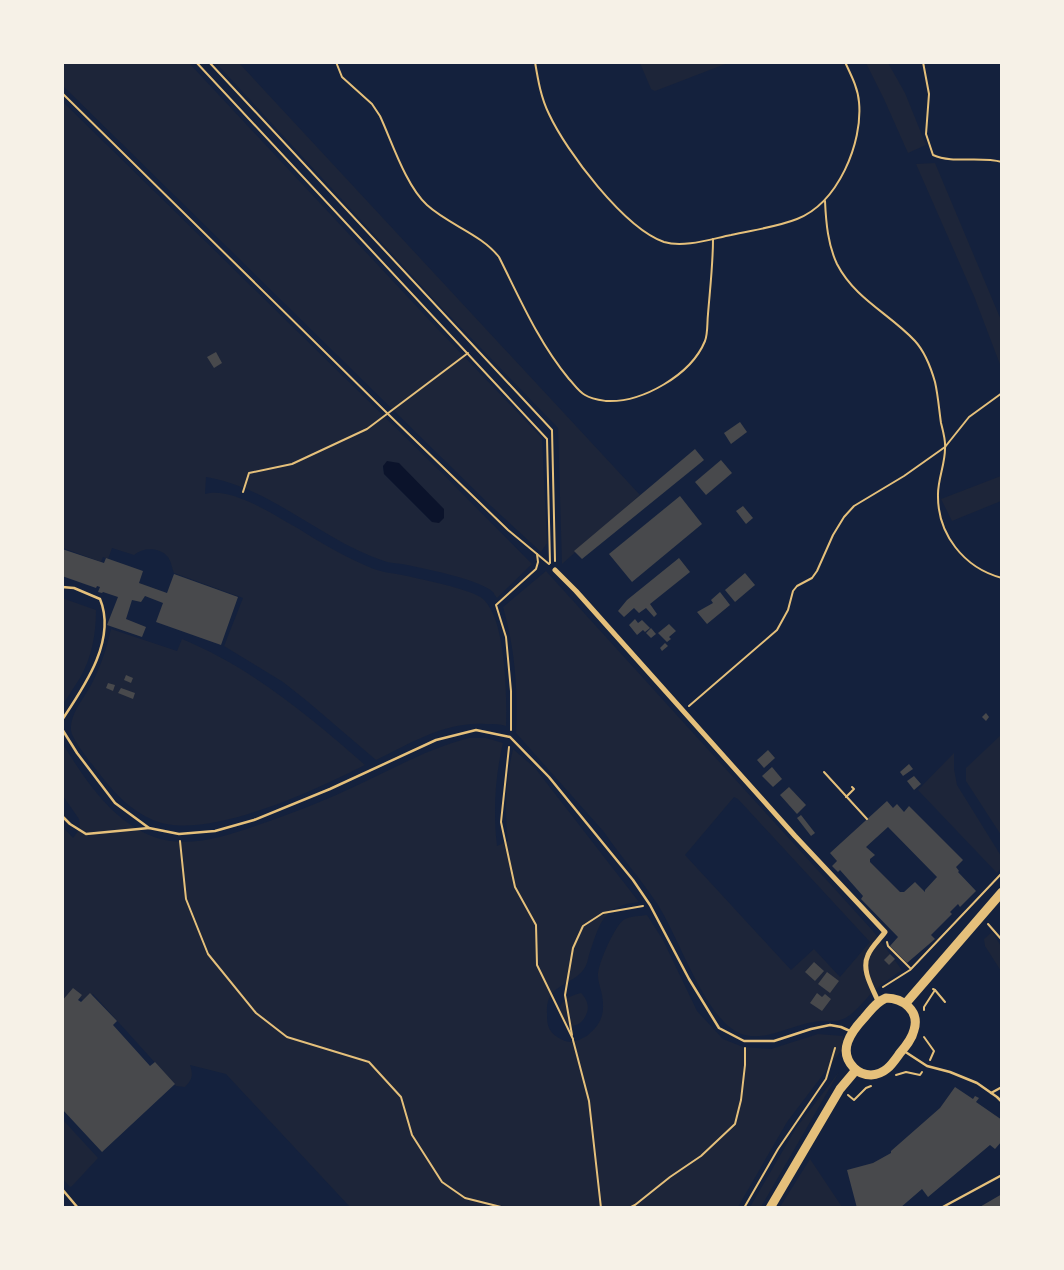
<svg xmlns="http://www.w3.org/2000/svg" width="1064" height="1270" font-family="Quicksand,sans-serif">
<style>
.green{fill:#1d2539;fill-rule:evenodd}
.water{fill:#0b132b}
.building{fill:#48494c;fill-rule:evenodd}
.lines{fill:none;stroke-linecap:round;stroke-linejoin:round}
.path{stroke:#e5c07b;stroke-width:2}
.service{stroke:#e5c07b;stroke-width:2.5}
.minor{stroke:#e5c07b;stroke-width:5}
.primary{stroke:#e5c07b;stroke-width:9}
</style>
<rect width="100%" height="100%" fill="#14213d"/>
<g class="green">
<polygon points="62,63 189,63 433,324 542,438 547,543 541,552 491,506 63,86"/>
<polygon points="216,63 239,63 640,495 562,564 558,428 442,308"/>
<polygon points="640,63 728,63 655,91 651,89"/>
<polygon points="866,63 888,63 905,93 926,145 908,153 884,99"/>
<path d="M62,101L443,474L532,564L497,598C495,596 494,593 493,592C479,579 422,568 402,564C396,563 390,563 384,561C321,540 272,488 206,477L205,494C232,486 275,516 299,529C321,543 345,557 369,567C380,572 391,573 402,575C424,580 447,584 469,592C474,594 481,596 485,601C506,623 507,696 506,726C500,724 493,724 486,724C446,721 411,743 376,760L307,701L283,682L224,646L243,598L174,573C172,568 171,561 168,557C160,547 143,547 134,555L112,548L108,559L103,557L101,562L63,548ZM399,464L405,470L432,522L384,474L383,466Z"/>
<polygon points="935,163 1001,320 1001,367 974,296 916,164"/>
<polygon points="1001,476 1001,501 952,521 941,499"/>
<path d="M546,571L873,931L902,970C893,976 883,983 875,990C866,998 858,1010 847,1017C837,1024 826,1020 814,1022C790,1025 761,1045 737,1032C704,1015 679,938 658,905C641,879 621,857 604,832L516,733C518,690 515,648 503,607ZM734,797L738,799L870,942L840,977L814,949L791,970L685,855Z"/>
<path d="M62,598L96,610C96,634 92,657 80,678C75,686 70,693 65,701L63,702Z"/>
<path d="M111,629L177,651L182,639C252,668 309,716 365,765C317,789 205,843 153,820C132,811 116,795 102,777C95,768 71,739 71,730C70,711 87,696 94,679C102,663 107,646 111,629Z"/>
<polygon points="1001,735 1001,835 966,781 966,768"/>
<path d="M469,738H486L503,743C495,777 493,811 497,846L508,841C504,810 506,779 513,749L535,768L639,902C602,906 600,923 589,955C588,959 587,965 584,969C572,986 545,984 547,1013C547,1018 547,1023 549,1028C552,1035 562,1041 570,1042C575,1042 584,1038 588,1035C602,1023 605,1013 602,995C601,989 598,982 598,976C597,966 615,924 625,919C631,916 640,916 647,915L663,940L697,1011L723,1039L743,1047L771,1049L818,1034L843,1036L844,1047L787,1122L738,1207H350L226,1074L190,1065C193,1075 193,1079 185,1087L176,1086L93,994L84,1001L71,992L63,1004V827L73,838L80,828L79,819L63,796V744C85,780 112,821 154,837C188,849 226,836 258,825C293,813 327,800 360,784C396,767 430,748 469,738Z"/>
<polygon points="954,753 954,769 957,785 1001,856 1001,868 997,873 918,790"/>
<polygon points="992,932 1001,946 1001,971 985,946 984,939"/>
<path d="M581,993C587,999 590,1007 586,1015C572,1045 536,1003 581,993Z"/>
<polygon points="839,1072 761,1207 750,1207 796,1128"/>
<polygon points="63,1120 98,1158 72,1186 70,1187 63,1179"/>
<polygon points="810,1159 842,1207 780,1207"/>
</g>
<polygon class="water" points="387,461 399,463 444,509 444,518 439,523 432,522 384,474 383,466"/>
<g class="building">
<polygon points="216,352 222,363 214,368 207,357"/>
<polygon points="740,422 747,432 731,444 724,433"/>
<polygon points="695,449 704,460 582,559 574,551"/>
<polygon points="721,460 732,473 706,495 695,482"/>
<polygon points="680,496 702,524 632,582 609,554"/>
<polygon points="743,506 753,518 746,524 736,511"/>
<polygon points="62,549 104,563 106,558 143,571 139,583 167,593 174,574 238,597 221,645 156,622 163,603 145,596 141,602 132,600 126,619 146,627 142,637 107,625 118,597 103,592 102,593 98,592 100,587 97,586 96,588 62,576"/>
<polygon points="679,558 690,572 650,604 657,614 654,617 646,608 639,613 634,608 624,617 618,611 627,600"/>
<polygon points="745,573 755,585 735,602 725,590"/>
<polygon points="720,592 730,605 707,624 697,612 713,603 711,600"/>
<polygon points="635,619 638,623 642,620 650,628 645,632 643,630 637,635 629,625"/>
<polygon points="669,624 676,631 669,637 671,639 667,642 658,633"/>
<polygon points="651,628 656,634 651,638 646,633"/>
<polygon points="665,643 668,646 662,651 660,648"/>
<polygon points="126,675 133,678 131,683 124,680"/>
<polygon points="108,683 115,685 113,691 106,688"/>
<polygon points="121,688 135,693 133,699 118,693"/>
<polygon points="986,713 989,717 986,721 982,717"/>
<polygon points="768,750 775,758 764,768 757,760"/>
<polygon points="909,764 913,769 903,776 900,772"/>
<polygon points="772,767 782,779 773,787 762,776"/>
<polygon points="914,776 921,784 914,790 907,781"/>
<polygon points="789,787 806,805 797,814 780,795"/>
<path d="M887,801L893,808L897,804L904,812L909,806L963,860L956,867L959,871L958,872L976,891L960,907L958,904L950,912L952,914L931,935L935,939L907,963L890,946L898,937L861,899L863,896L840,870L838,872L832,866L837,861L830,853ZM888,827L937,877L925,890V892L915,882L904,892H900L870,862V859L875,855L866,847Z"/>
<polygon points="801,815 815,833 811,836 797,818"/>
<polygon points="890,954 895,959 889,965 884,960"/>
<polygon points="814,962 824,971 815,981 805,972"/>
<polygon points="827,972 839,981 830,993 818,984"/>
<polygon points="73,988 82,995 78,1000 81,1002 90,993 117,1021 113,1025 150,1066 155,1062 175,1084 102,1152 62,1109 62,1001"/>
<polygon points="817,993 822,997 825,994 831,999 822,1011 810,1003"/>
<polygon points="955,1087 973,1099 975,1096 979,1098 976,1102 1002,1120 1002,1141 995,1149 990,1145 928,1197 922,1189 900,1208 857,1208 847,1170 873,1163 891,1153 891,1151 940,1108"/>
<polygon points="1002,1194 1002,1208 978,1208"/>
</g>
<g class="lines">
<g class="path">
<polyline points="196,62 547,439 550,563"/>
<polyline points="209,62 552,430 555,561"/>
<path d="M336,62L342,77L372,104L380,116C392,142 406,186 427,205C449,225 481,234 499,257C520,299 539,343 569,379C574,384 578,391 585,395C591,399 599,400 606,401C642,403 691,375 705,341C708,333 707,323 708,314C710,289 713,264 713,239"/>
<path d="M535,62C538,80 541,98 549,114C566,151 624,228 664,242C684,248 711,239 731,235C753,230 777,227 797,219C838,203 863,143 859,102C858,88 851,75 845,62"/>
<path d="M923,62L929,94L926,134L933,155C953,164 979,156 1002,162"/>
<polyline points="62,93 387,413 508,530 537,554 538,562 536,569 496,605 506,637 511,691 511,730"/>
<path d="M825,201C826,223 828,245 837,264C855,299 890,314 915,341C925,352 931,368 935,382C938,395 939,409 941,423C943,431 946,441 945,449C945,464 938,479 938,494C937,534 964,568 1002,578"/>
<polyline points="243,492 249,473 292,464 367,429 468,353"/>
<polyline points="537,554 549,564"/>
<polyline points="689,706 777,630 788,610 793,591 797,586 812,578 817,571 833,535 844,517 854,506 904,476 945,447 969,417 1002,393"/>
<polyline points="509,747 501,822 515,887 536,925 537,965 573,1039"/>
<polyline points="824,772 867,819"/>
<polyline points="846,797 854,789 852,787"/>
<polyline points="180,841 186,899 208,954 256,1013 287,1037 369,1062 401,1097 412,1135 442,1182 465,1198 505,1208"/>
<polyline points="988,924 1002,940"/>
<polyline points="887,942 888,946 910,968"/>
<polyline points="883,987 910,970 1002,873"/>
<polyline points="935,990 945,1002"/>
<polyline points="924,1010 924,1007 935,990 933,989"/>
<polyline points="572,1035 565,995 573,948 583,926 603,913 643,906"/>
<polyline points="924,1037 934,1051 930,1060"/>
<polyline points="573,1040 589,1101 601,1208"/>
<polyline points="896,1075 906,1072 920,1075 922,1072"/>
<polyline points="848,1095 854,1100 866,1088 871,1086"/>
<polyline points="629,1208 635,1205 670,1177 701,1156 735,1124 741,1100 745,1065 745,1048"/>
<polyline points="744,1208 778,1149 826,1079 835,1048"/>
</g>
<g class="service">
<path d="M62,587L74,588L100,599C117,640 84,687 62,720"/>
<polyline points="62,729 77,753 115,803 149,828 179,834 215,831 254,820 330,789 436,740 476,730 510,737 549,777 633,880 650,905 689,979 719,1028 744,1041 774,1041 811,1029 830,1025 841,1027 850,1031"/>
<polyline points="62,816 70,824 86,834 149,828"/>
<polyline points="904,1051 927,1066 950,1072 977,1083 997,1097 1002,1102"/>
<polyline points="991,1093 1002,1087"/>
<polyline points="62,1189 78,1208"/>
<polyline points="941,1208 1002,1175"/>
</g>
<path class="minor" d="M555,570L576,591L795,836L885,932C880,939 871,947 868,955C861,970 872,987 878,1001"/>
<g class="primary">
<path d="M886,998C903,998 920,1011 914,1030C912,1039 906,1046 900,1053C892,1064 886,1074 871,1075C864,1075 859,1073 854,1068C837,1051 851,1032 864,1018C871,1010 876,1002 886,998Z"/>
<polyline points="906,1003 1002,892"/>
<polyline points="770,1208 840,1089 856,1070"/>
</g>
</g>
<rect width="1064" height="1270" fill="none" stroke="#f6f1e7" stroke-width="128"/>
</svg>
